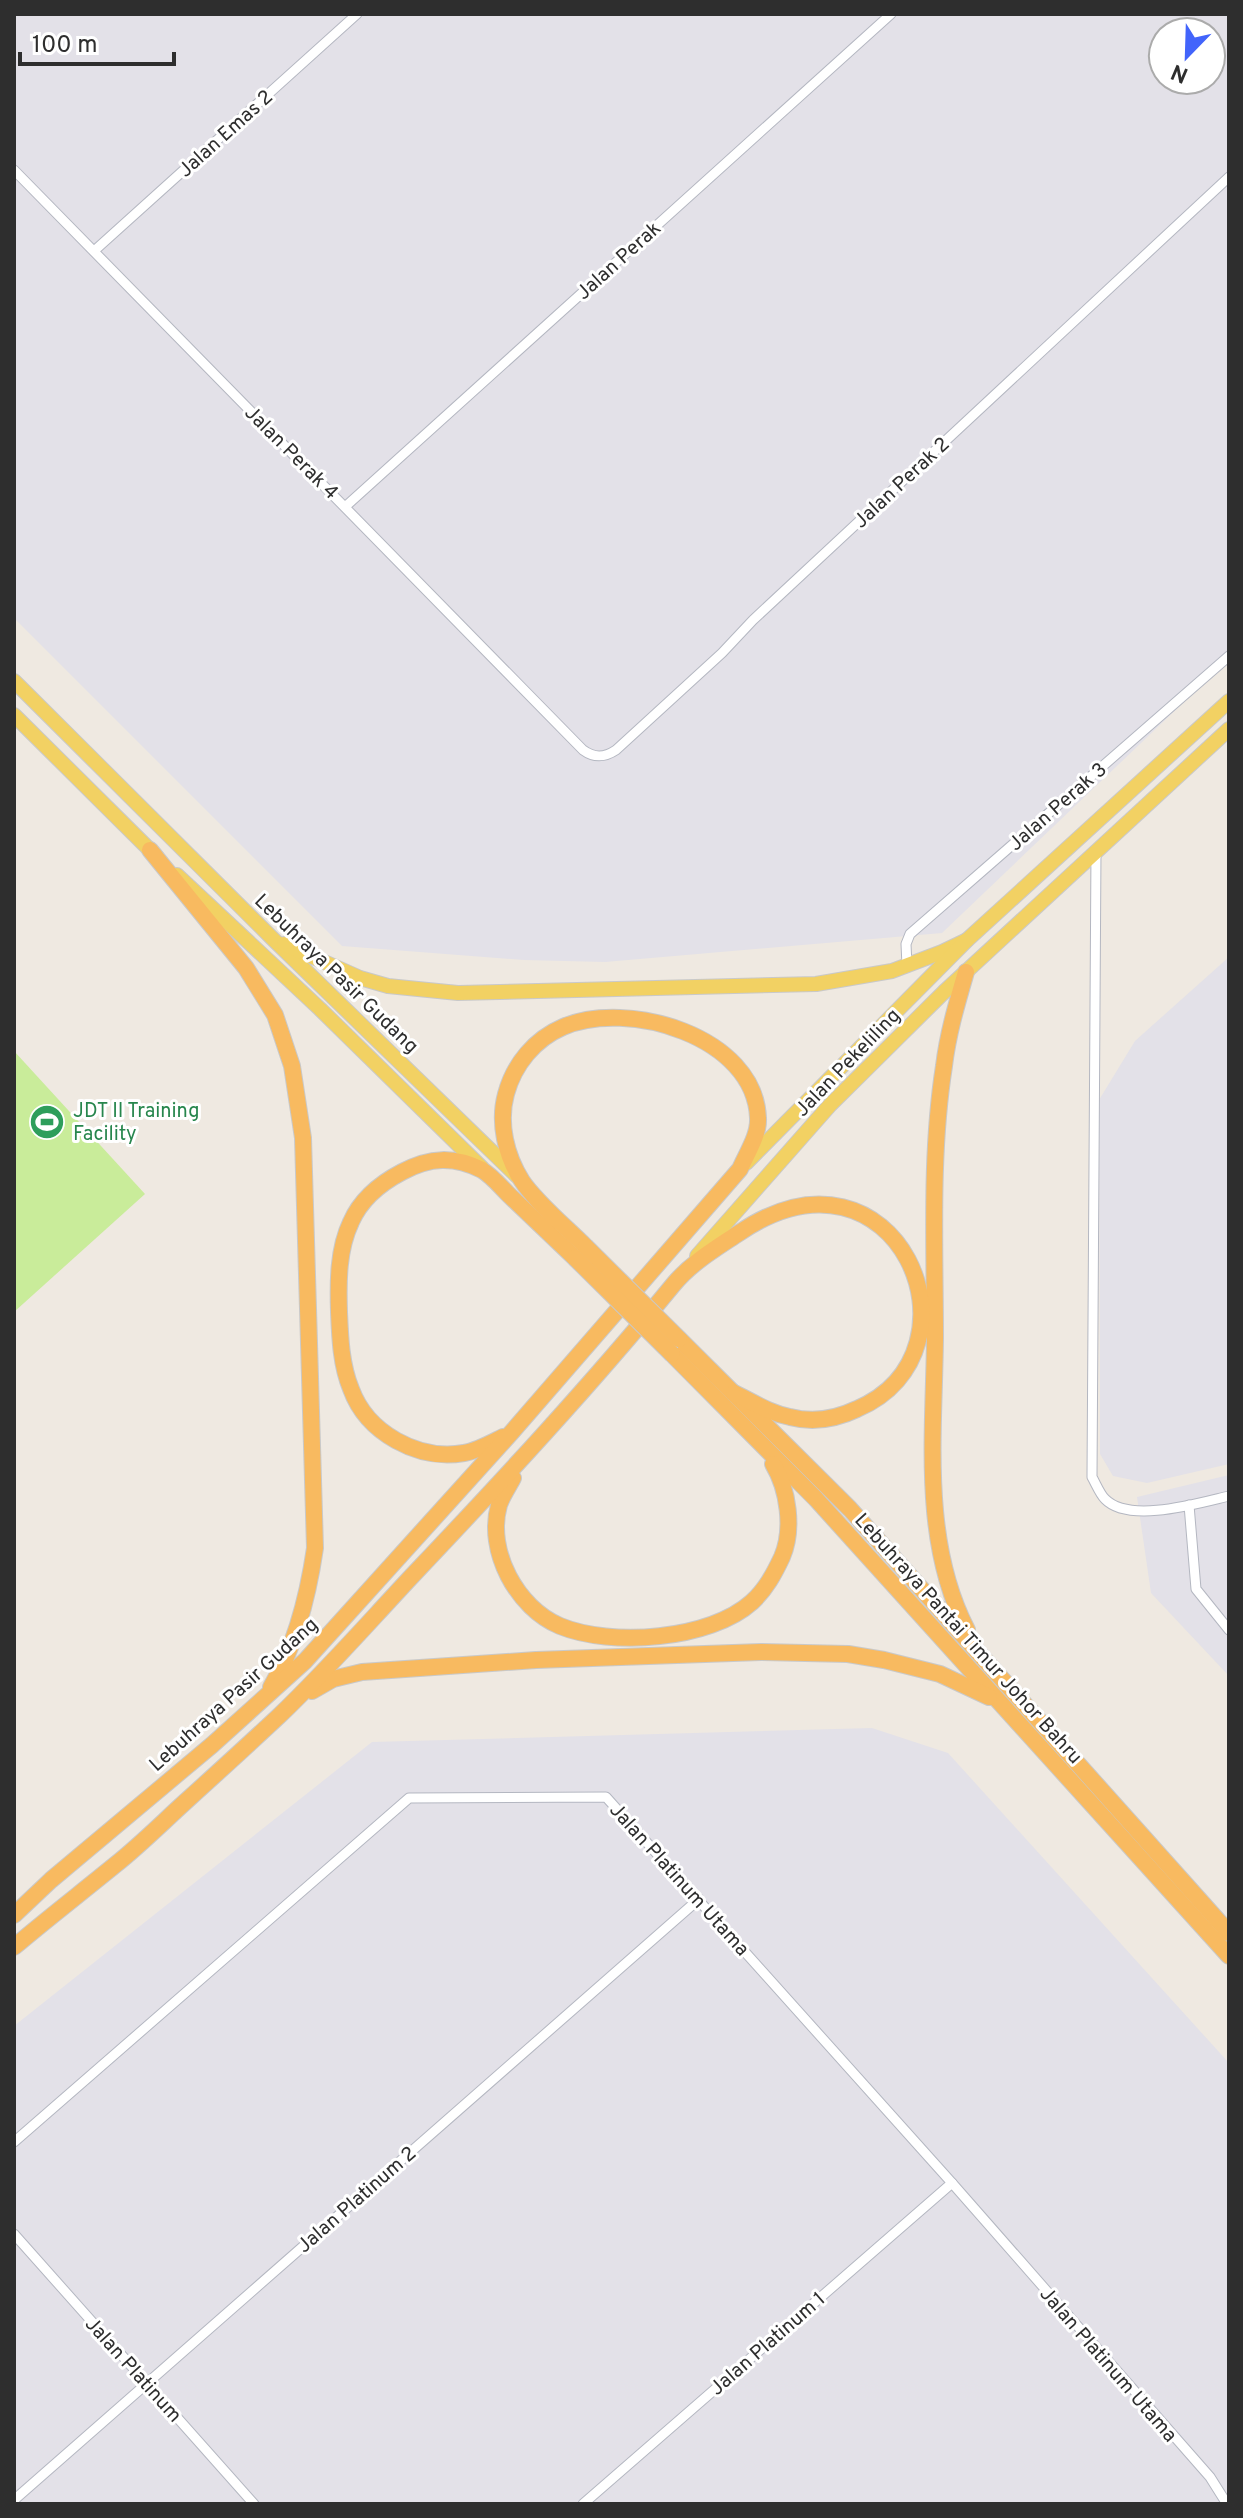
<svg xmlns="http://www.w3.org/2000/svg" width="1243" height="2518" font-family="Overpass,sans-serif">
<style>
.industrial{fill:#e3e1e8;fill-rule:evenodd}
.pitch{fill:#c9ec9a}
.lines{fill:none;stroke-linecap:round;stroke-linejoin:round}
.minor-casing{stroke:#b4b7c1;stroke-width:11}
.primary-casing{stroke:#c9c9c9;stroke-width:16}
.trunk-casing{stroke:#c9c9c9;stroke-width:18}
.minor{stroke:#fff;stroke-width:9}
.primary{stroke:#f2d163;stroke-width:14}
.trunk{stroke:#f8ba60;stroke-width:16}
.trunk-bridge-casing{stroke:#c9c9c9;stroke-width:18;stroke-linecap:butt}
.trunk-bridge{stroke:#f8ba60;stroke-width:16}
.labels{text-anchor:middle;stroke-width:6;stroke-linejoin:round;paint-order:stroke}
.street-label{font-size:20px;fill:#2e2e2e;stroke:#fff}
.leisure-label{font-size:20px;fill:#27864d;stroke:#fff;text-anchor:start}
</style>
<rect width="100%" height="100%" fill="#efe9e1"/>
<g class="industrial">
<path d="M14,14H1229V659L942,933L605,962L524,960L342,946L14,618ZM1163,32H1211V80H1163Z"/>
<polygon points="1229,957 1229,1464 1147,1483 1113,1476 1100,1454 1099,1100 1135,1041"/>
<polygon points="1229,1475 1229,1676 1151,1593 1137,1497"/>
<polygon points="872,1728 948,1753 1229,2063 1229,2504 14,2504 14,2026 372,1742"/>
</g>
<polygon class="pitch" points="14,1051 145,1194 14,1312"/>
<g class="lines">
<g class="minor-casing">
<g id="minor">
<path d="M14,170L583,750C594,758 604,758 616,750L722,653L753,620L1229,177"/>
<polyline points="94,251 357,14"/>
<polyline points="346,506 891,14"/>
<path d="M1096,851L1092,1477C1096,1484 1100,1494 1105,1499C1129,1524 1199,1503 1229,1496"/>
<polyline points="907,966 906,944 910,934 1229,656"/>
<polyline points="1189,1505 1196,1589 1229,1630"/>
<polyline points="14,2142 409,1798 606,1797 952,2183 1210,2477 1227,2504"/>
<polyline points="14,2234 254,2504"/>
<polyline points="14,2500 699,1899"/>
<polyline points="583,2504 952,2183"/>
</g>
</g>
<g class="primary-casing">
<g id="primary">
<polyline points="14,681 273,939 517,1176"/>
<polyline points="14,715 156,856"/>
<polyline points="177,875 320,1009 482,1168"/>
<polyline points="284,944 360,978 388,986 458,993 816,984 892,971 942,952 967,940"/>
<polyline points="746,1163 967,940 1229,701"/>
<polyline points="697,1256 830,1105 944,992 1229,729"/>
</g>
</g>
<g class="trunk-casing">
<g id="trunk">
<path d="M150,850L246,968L275,1015L292,1066L303,1138L315,1548C308,1596 296,1645 271,1687"/>
<path d="M966,972C957,1003 948,1033 944,1066C930,1155 935,1248 935,1338C934,1435 921,1541 967,1630"/>
<polyline points="679,1339 850,1509 1229,1933"/>
<polyline points="672,1354 816,1499 1229,1956"/>
<path d="M503,1437C491,1443 477,1451 464,1453C418,1461 367,1433 351,1389C341,1365 340,1337 339,1312C338,1282 338,1249 351,1222C361,1199 381,1183 402,1172C430,1157 454,1156 482,1170C492,1176 501,1187 509,1195C531,1216 553,1237 575,1258"/>
<path d="M513,1478C509,1486 502,1496 499,1505C486,1551 517,1608 560,1626C611,1647 710,1640 752,1602C766,1589 774,1574 782,1557C794,1529 788,1489 773,1464"/>
<polyline points="312,1691 333,1679 362,1672 536,1660 761,1652 848,1654 884,1660 940,1674 989,1697"/>
<path d="M14,1915L51,1880L212,1745L305,1661L511,1433L740,1169C747,1153 759,1135 758,1118C755,1036 627,999 563,1027C535,1039 514,1064 506,1094C498,1123 506,1156 522,1181C536,1202 567,1228 586,1247"/>
<path d="M14,1947C47,1919 82,1892 115,1865C139,1846 161,1824 184,1803C216,1774 248,1745 280,1715C326,1671 368,1623 412,1576C502,1481 590,1386 673,1285C691,1263 715,1249 739,1233C896,1126 992,1351 857,1409C836,1419 813,1423 790,1417C769,1413 753,1402 734,1393"/>
</g>
</g>
<use href="#minor" class="minor"/>
<use href="#primary" class="primary"/>
<use href="#trunk" class="trunk"/>
<g class="trunk-bridge-casing">
<g id="trunk-bridge">
<polyline points="586,1247 679,1339"/>
<polyline points="575,1258 672,1354"/>
</g>
</g>
<use href="#trunk-bridge" class="trunk-bridge"/>
</g>
<defs>
<g id="stadium-disc" transform="scale(1.8)"><circle r="9.5" fill="#2e9e5b" stroke="#fff"/><path d="M0-5a6.5 5 0 1 0 0 10a6.5 5 0 1 0 0-10ZM-3.5-1.8h7v3.6h-7Z" fill="#fff"/></g>
</defs>
<g fill-rule="evenodd">
<use href="#stadium-disc" x="47" y="1122"/>
</g>
<g class="labels">
<g class="street-label">
<text transform="translate(225 133) rotate(-42)" y="7">Jalan Emas 2</text>
<text transform="translate(618 260) rotate(-42)" y="7">Jalan Perak</text>
<text transform="translate(292 452) rotate(45)" y="7">Jalan Perak 4</text>
<text transform="translate(901 482) rotate(-43)" y="7">Jalan Perak 2</text>
<text transform="translate(1057 806) rotate(-41)" y="7">Jalan Perak 3</text>
<text transform="translate(337 973) rotate(44)" y="7">Lebuhraya Pasir Gudang</text>
<text transform="translate(847 1062) rotate(-46)" y="7">Jalan Pekeliling</text>
<text transform="translate(969 1638) rotate(48)" y="7">Lebuhraya Pantai Timur Johor Bahru</text>
<text transform="translate(233 1694) rotate(-42)" y="7">Lebuhraya Pasir Gudang</text>
<text transform="translate(680 1879) rotate(48)" y="7">Jalan Platinum Utama</text>
<text transform="translate(356 2199) rotate(-41)" y="7">Jalan Platinum 2</text>
<text transform="translate(767 2343) rotate(-41)" y="7">Jalan Platinum 1</text>
<text transform="translate(1109 2364) rotate(49)" y="7">Jalan Platinum Utama</text>
<text transform="translate(134 2369) rotate(48)" y="7">Jalan Platinum</text>
</g>
<g class="leisure-label">
<text x="73" y="1117">JDT II Training<tspan x="73" dy="23">Facility</tspan></text>
</g>
</g>
<rect width="1243" height="2518" fill="none" stroke="#2e2e2e" stroke-width="32"/>
<g transform="translate(1187 56) rotate(203)"><circle r="38" fill="#ffffff" stroke="#ababab" stroke-width="2"/>
<path d="M0-6L14 30L0 20L-14 30Z" fill="#4264fb"/>
<text y="-12" font-size="22" font-weight="bold" text-anchor="middle" fill="#2e2e2e">N</text>
</g>
<path d="M20 52v12h154v-12" fill="none" stroke="#2e2e2e" stroke-width="4"/>
<text x="32" y="52" font-size="24" fill="#2e2e2e" stroke="#ffffff" stroke-width="6" paint-order="stroke">100 m</text>
</svg>
